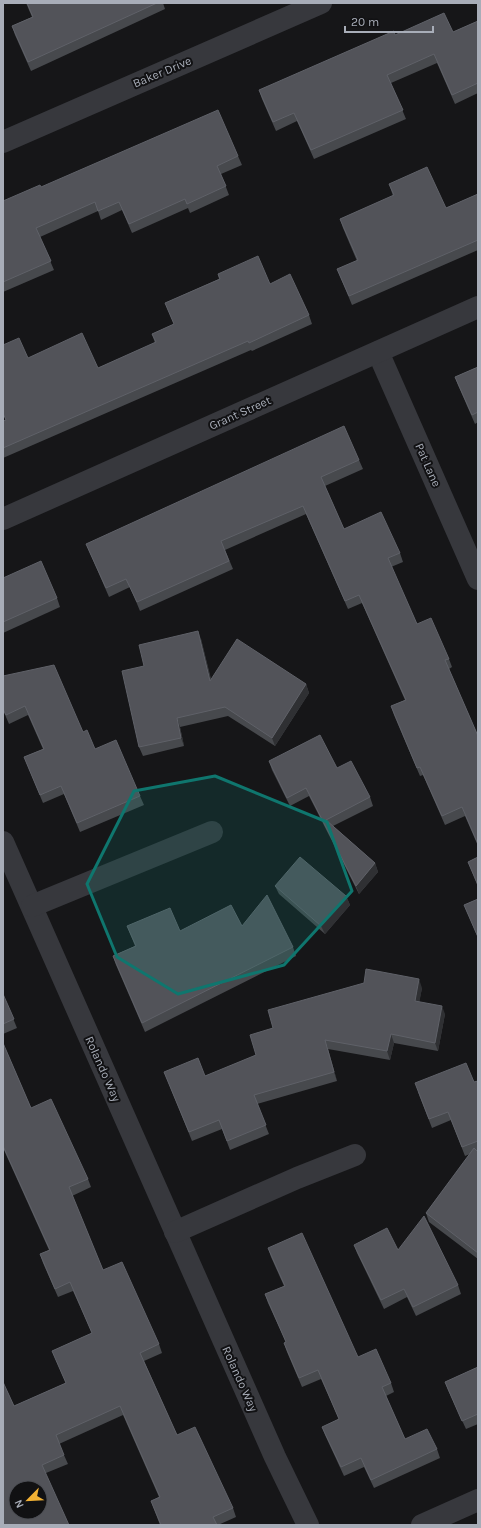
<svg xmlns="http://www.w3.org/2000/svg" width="481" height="1528" font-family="Karla,sans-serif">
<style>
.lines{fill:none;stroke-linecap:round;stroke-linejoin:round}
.minor{stroke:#37383d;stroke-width:22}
.wall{fill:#47494d}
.shaded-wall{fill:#2f3033}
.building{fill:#525359;stroke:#5f6168;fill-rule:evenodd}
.marked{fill:#0f766e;fill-opacity:0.2;stroke:#0f766e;stroke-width:3;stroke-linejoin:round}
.labels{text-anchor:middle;stroke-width:4;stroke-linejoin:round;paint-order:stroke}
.street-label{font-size:12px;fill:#a8adb8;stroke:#111113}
</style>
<rect width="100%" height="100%" fill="#161618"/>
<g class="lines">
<g class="minor">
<polyline points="3,142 321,3"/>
<polyline points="378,352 478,579"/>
<polyline points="3,519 478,307"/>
<polyline points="3,842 275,1457 308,1525"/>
<polyline points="32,906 212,832"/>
<polyline points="175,1232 297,1178 355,1155"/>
<polyline points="422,1525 478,1500"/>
</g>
</g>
<g class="wall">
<polygon points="26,3 163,3 165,9 31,71 15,35 12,26 32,17"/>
<polygon points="478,21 478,93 455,104 437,63 391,83 406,119 314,159 297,121 276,131 262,99 259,90 395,35 453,32"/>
<polygon points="238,156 242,165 221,174 229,195 190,213 188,208 132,233 122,210 101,220 98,211 40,237 54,270 3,292 3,201 41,187"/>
<polygon points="389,184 446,208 478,194 478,250 352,305 337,269 357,261 343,228 340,219 393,196"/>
<polygon points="218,274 270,284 309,315 312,324 252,351 251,350 3,458 3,421 6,420 3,414 3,345 28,358 98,368 155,343 152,334 174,324 165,303 219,279"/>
<polygon points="478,367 478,422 475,424 458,385 455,377"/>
<polygon points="359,460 363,469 325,486 344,529 400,553 403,562 391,567 417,624 449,659 452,667 449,669 478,736 478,846 465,816 445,825 423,775 420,776 394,715 391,706 405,700 362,603 348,609 306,514 225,550 233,569 140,611 130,587 109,597 90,553 86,544"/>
<polygon points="3,578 57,598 60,607 3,633"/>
<polygon points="201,639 211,679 306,684 309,693 275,746 228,716 180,727 184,746 143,756 139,747 144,666"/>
<polygon points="3,676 83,732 95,749 140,796 144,805 80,832 64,794 43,803 24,757 43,749 28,715 9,724 3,710"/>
<polygon points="269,761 337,768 370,797 373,806 333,826 375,863 378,872 359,894 309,796 290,806 272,770"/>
<polygon points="478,857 478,887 468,862"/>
<polygon points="275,886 346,896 350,905 325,934 279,894"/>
<polygon points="478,899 478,938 464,905"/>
<polygon points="127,926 180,931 242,926 293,947 296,956 145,1032 116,965 113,956 135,946"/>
<polygon points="422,988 419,1002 445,1014 438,1051 394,1043 390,1060 328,1049 337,1081 257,1104 269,1134 230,1150 222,1129 192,1141 164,1072 205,1076"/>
<polygon points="3,994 17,1028 3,1034"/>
<polygon points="3,1043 31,1108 88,1179 91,1187 72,1196 103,1270 159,1344 162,1353 144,1361 177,1435 233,1508 236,1517 218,1525 160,1525 151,1501 159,1497 123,1415 59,1444 68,1464 46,1473 4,1522 3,1520 3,1382 14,1406 66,1383 52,1351 92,1333 73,1291 58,1297 43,1263 40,1254 49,1250 3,1148"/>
<polygon points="478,1081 478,1151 477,1151 478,1152 478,1259 429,1222 426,1213 470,1154 465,1156 451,1120 432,1128 418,1092 474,1082"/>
<polygon points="354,1245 458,1285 461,1294 416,1316 407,1297 384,1309 357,1253"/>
<polygon points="268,1248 358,1357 391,1383 394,1392 386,1396 405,1439 437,1449 440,1458 374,1488 364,1467 344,1476 325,1435 322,1427 339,1419 321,1379 302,1387 287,1352 284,1343 286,1342 268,1303 265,1294 284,1286 271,1257"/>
<polygon points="478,1367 478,1424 466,1429 448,1390 445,1382"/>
</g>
<g class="shaded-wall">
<polygon points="198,631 201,639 213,689 210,681"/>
<polygon points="306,684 309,693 275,746 272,738"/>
<polygon points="177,718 180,727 184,746 181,738"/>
<polygon points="375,863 378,872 359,894 356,886"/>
<polygon points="346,896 350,905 325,934 321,926"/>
<polygon points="419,979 422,988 418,1010 415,1001"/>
<polygon points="442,1006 445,1014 438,1051 435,1043"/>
<polygon points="391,1034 394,1043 390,1060 387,1051"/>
<polygon points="325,1040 328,1049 337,1081 334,1072"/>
</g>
<g class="building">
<polygon points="27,3 157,3 28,62 12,26 33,17"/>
<polygon points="444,13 453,32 478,21 478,83 452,95 434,54 387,75 403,110 311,150 294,113 273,122 259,90 394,31 395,35"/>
<polygon points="218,110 238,156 217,166 226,186 187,204 185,199 129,224 119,202 98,211 95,202 36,228 51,261 3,282 3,201 40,185 41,187"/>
<polygon points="427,167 446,208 478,194 478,240 349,296 337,269 358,260 340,219 394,195 389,184"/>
<polygon points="258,256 270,284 290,274 309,315 249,343 248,341 3,448 3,421 6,420 3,413 3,345 19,338 28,358 82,333 98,368 156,342 152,334 174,324 165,303 220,279 218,274"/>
<polygon points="478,367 478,412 472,415 455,377"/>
<polygon points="344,426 359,460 321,477 344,529 381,512 400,553 388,558 417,624 431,618 449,659 445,660 478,736 478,844 462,807 442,816 420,767 417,768 391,706 406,700 359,595 345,601 303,506 221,541 229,561 137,602 126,579 106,588 86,544"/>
<polygon points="41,561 57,598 3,622 3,578"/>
<polygon points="198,631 210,681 237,639 306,684 272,738 225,707 177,718 181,738 139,747 122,671 144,666 139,645"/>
<polygon points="54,665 83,732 87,730 95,749 116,740 140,796 77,823 61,786 40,795 24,757 44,749 25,706 6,715 3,709 3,676"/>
<polygon points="320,735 337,768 351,761 370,797 326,820 375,863 356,886 306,788 287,798 269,761"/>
<polygon points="300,857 346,896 321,926 275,886"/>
<polygon points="478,857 478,885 468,862"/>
<polygon points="267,895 293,947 142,1023 113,956 136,946 127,926 170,908 180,931 231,905 242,926"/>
<polygon points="478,899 478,937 464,905"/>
<polygon points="366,969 419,979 415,1001 442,1006 435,1043 391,1034 387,1051 325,1040 334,1072 254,1095 266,1125 227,1141 219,1120 189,1132 164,1072 198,1058 205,1076 256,1055 250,1035 273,1028 268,1010 364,983"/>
<polygon points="3,994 14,1019 3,1024"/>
<path d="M3,1043L31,1108L51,1099L88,1179L69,1187L103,1270L122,1262L159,1344L140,1353L177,1435L195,1427L233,1508L213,1517L217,1525H161L151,1501L160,1497L120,1406L56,1435L64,1455L42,1465L69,1525H3V1523L4,1522L3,1519V1382L14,1406L66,1383L52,1351L92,1333L70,1282L55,1289L40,1254L50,1250L3,1146ZM16,1488H40V1512H16Z"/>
<polygon points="466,1063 474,1082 478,1081 478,1141 462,1147 448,1112 429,1119 415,1083"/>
<polygon points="474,1148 478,1152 478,1253 426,1213"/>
<polygon points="424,1216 458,1285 413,1307 404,1289 381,1300 354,1245 387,1228 398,1250"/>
<polygon points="302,1233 358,1357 376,1349 391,1383 382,1387 405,1439 427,1429 437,1449 371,1480 361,1458 341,1467 322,1427 339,1419 318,1370 299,1378 284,1343 286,1342 265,1294 285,1286 268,1248"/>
<polygon points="478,1367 478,1414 462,1421 445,1382"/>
</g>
<path class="marked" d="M215,776L327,822L352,891L284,965L178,994L117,957L87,884L134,791Z"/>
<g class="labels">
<g class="street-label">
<text transform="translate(162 72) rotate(-23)" y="4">Baker Drive</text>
<text transform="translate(240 413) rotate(-24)" y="4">Grant Street</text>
<text transform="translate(428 465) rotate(66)" y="4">Pat Lane</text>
<text transform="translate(103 1069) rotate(66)" y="4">Rolando Way</text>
<text transform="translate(240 1379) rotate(66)" y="4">Rolando Way</text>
</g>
</g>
<rect width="481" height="1528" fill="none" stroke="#a8adb8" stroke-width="8"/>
<g transform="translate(28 1500) rotate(246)"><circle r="19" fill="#111113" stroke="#4d4f55"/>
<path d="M0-3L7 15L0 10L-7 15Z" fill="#f2b134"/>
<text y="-6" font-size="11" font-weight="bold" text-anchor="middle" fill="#a8adb8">N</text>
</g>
<path d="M345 26v6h88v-6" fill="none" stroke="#a8adb8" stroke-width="2"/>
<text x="351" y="26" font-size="12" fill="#a8adb8" stroke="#111113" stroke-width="3" paint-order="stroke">20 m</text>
</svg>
